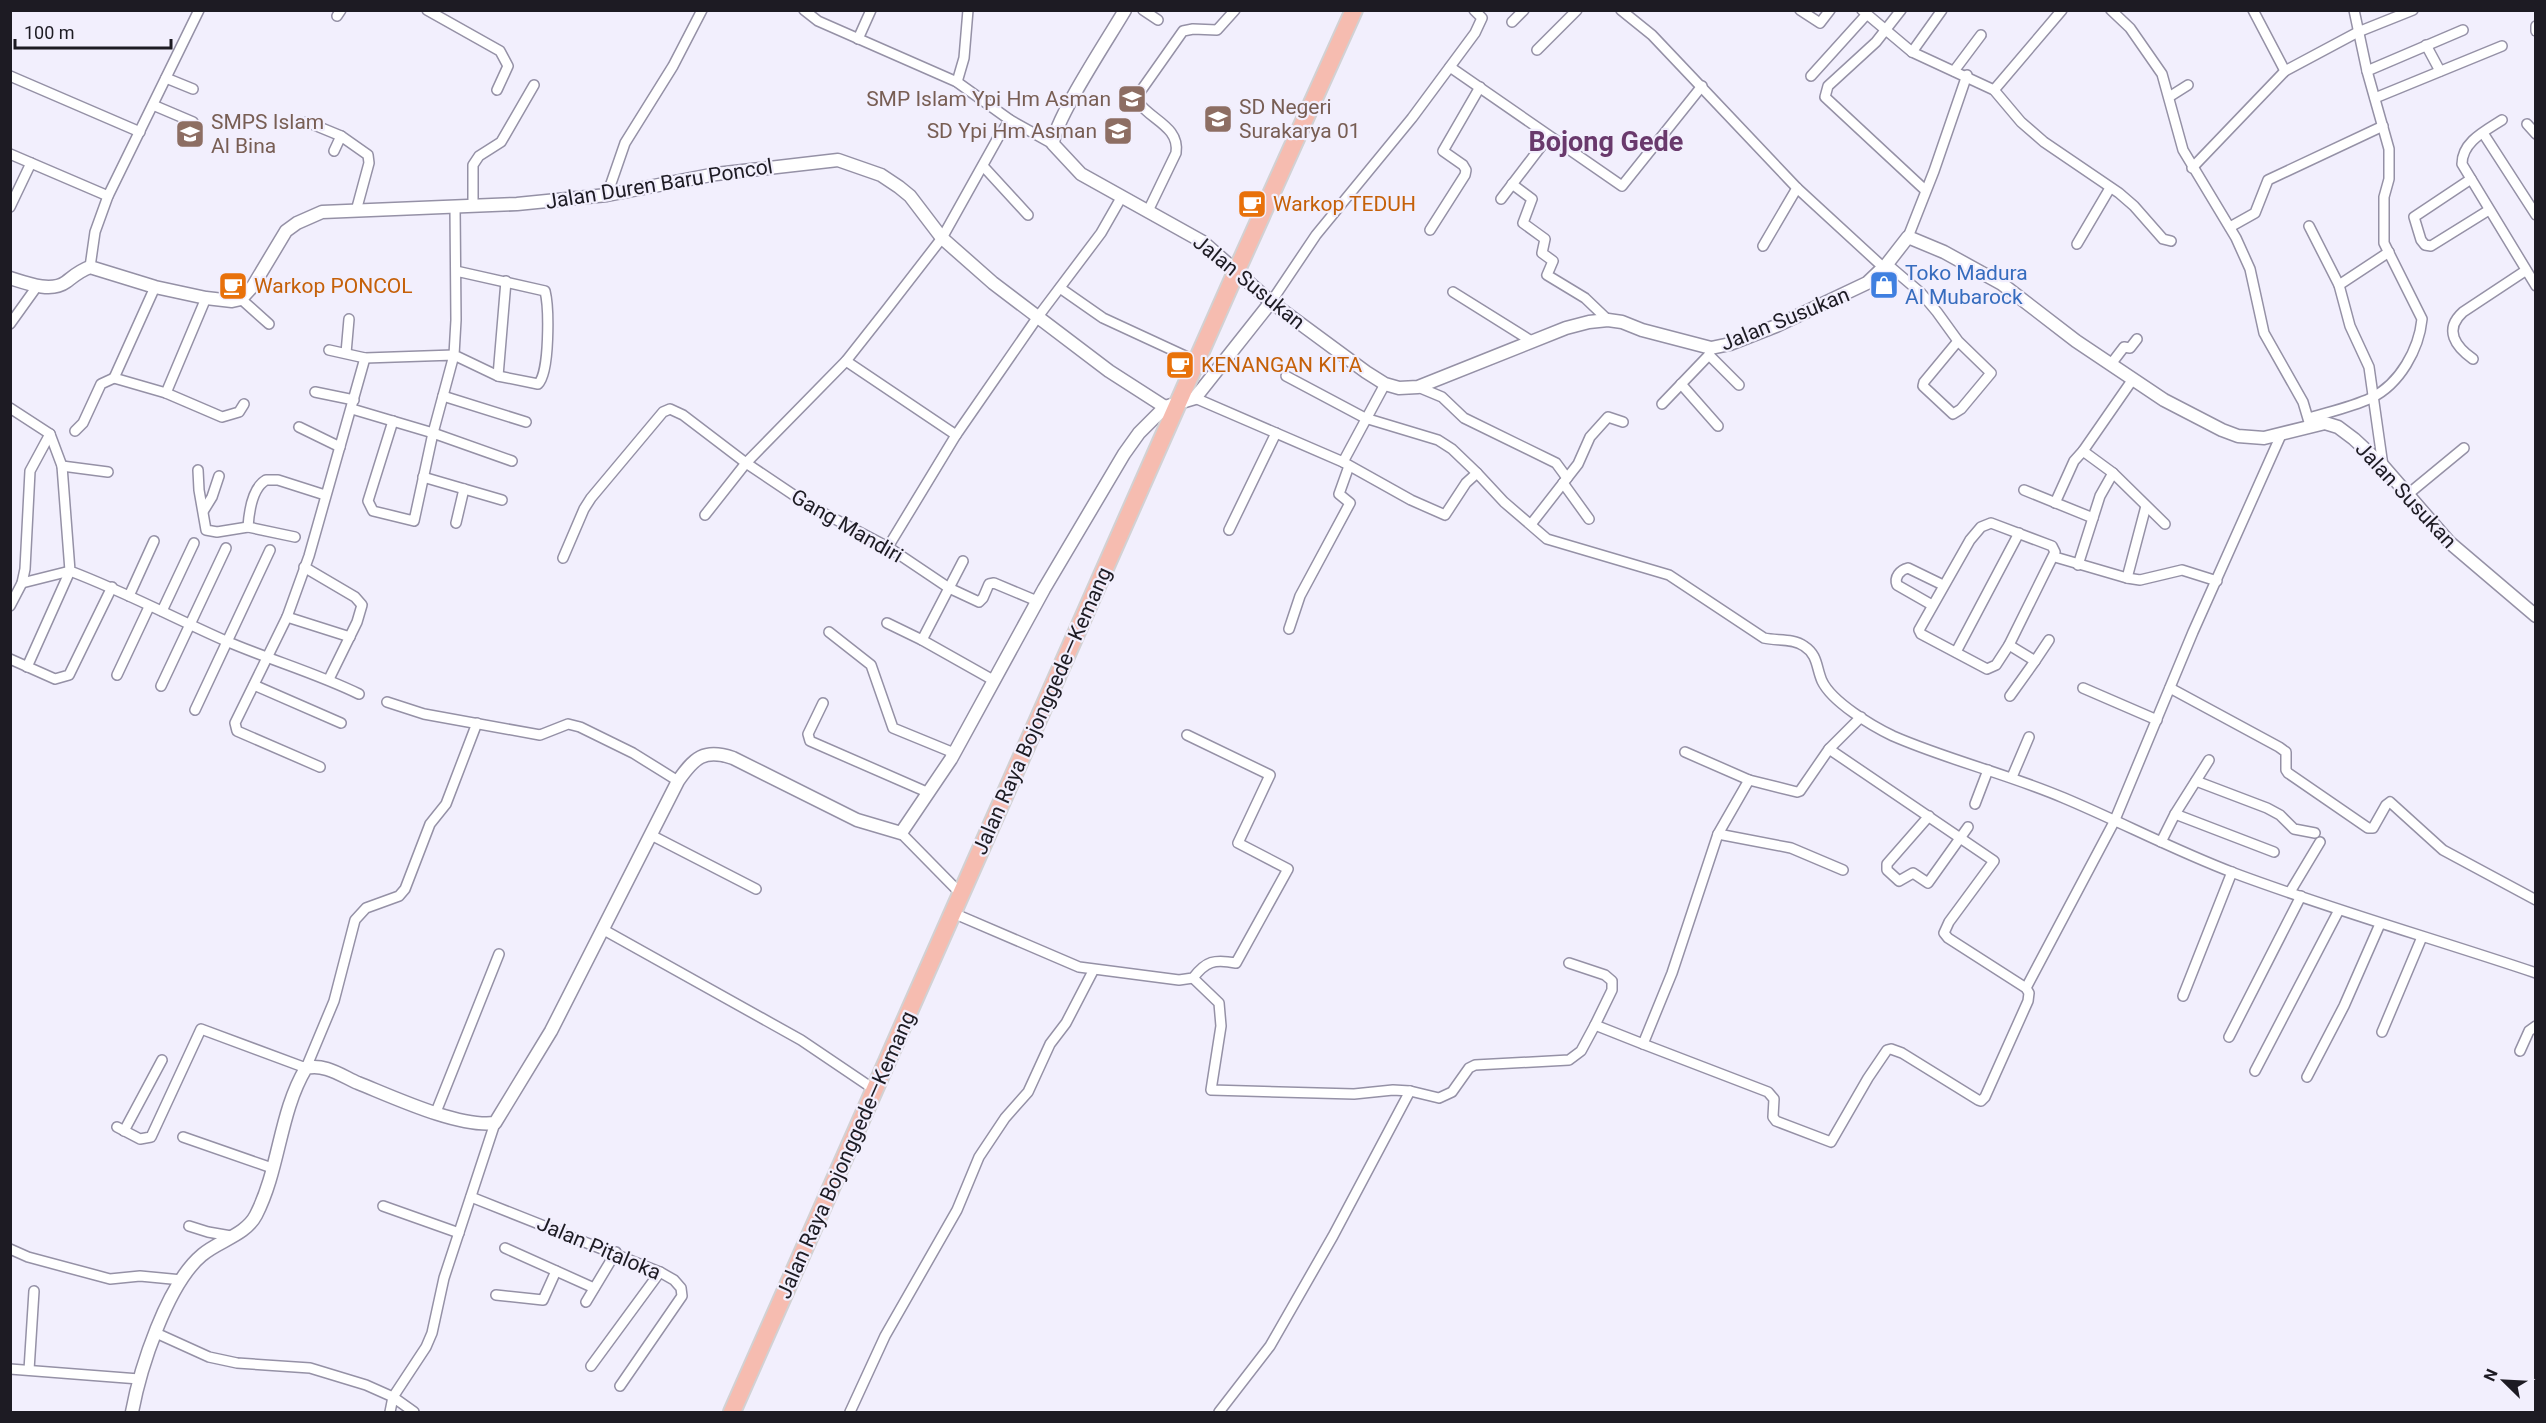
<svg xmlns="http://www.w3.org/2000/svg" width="2546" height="1423" font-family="Roboto,sans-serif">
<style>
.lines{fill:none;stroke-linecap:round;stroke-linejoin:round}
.minor-casing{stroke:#9591a6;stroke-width:12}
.tertiary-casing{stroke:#9591a6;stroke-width:15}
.trunk-casing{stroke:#d2d1d3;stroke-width:20}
.minor{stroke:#fff;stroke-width:9}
.tertiary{stroke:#fff;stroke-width:12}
.trunk{stroke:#f6bcb0;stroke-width:16}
.labels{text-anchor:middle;stroke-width:4.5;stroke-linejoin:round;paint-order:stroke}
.education-label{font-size:21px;fill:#785e54;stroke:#f2effd;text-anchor:end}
.street-label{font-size:21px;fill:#1d1b23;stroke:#f2effd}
.food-label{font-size:21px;fill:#c56008;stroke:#f2effd;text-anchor:start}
.shop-label{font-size:21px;fill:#366cbe;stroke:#f2effd;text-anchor:start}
.district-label{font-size:27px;font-weight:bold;fill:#69396c;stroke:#f2effd}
</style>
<rect width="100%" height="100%" fill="#f2effd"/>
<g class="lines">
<g class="minor-casing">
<g id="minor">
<polyline points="427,10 500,51 508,66 497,90"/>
<polyline points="804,10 818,21 957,82 1010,120 1053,144"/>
<polyline points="1143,10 1158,20"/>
<polyline points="1621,10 1652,35 1797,188 1884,268"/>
<polyline points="1800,10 1820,23 1830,10"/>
<polyline points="1862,10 1912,52 1994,90 2021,122 2044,142 2119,193 2134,206 2163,239 2171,241"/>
<polyline points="1901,10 1876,42 1828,86 1825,97 1925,190"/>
<polyline points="2111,10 2130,28 2162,74 2183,150 2236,238 2250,269 2264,333 2303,402 2309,422"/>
<polyline points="2253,10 2285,71"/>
<polyline points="337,16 341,10"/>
<polyline points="1512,22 1524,10"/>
<polyline points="2536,26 2536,31"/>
<polyline points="858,39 871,10"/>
<polyline points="2426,45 2440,71"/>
<polyline points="1537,50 1577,10"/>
<polyline points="1912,52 1942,10"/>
<polyline points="1450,67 1622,186 1702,86"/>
<polyline points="1954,71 1981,35"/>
<polyline points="2367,71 2463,30"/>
<polyline points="10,76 140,132"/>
<polyline points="1811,76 1867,14"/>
<polyline points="166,78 193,89"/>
<polyline points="957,82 964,58 968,10"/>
<polyline points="1994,90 2062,10"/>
<polyline points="2169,97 2188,85"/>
<polyline points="2375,98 2502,46"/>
<polyline points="153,105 193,122"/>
<path d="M2502,120C2485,131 2462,142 2462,164L2536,286"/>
<polyline points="307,122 341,136"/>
<polyline points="2527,124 2536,134"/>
<polyline points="2483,133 2536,215"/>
<polyline points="334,151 341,136 368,155 369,163 356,211"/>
<polyline points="10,154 108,196"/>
<polyline points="983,166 1028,215"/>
<polyline points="2192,168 2285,71 2358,32 2413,10"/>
<polyline points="2471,179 2414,217 2421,240 2425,245 2431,246 2489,210"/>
<polyline points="1512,184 1532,199 1523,223 1545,239 1542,253 1553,261 1547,275 1585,298 1608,320"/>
<polyline points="607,195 625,143 673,66 702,10"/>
<polyline points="1501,199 1549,136"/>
<polyline points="473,205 473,165 479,156 501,142 534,85"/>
<polyline points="10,207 31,163"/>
<path d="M455,207L456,320L454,355L498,376L538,384C550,373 549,307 545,291L456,271"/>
<path d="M1148,211L1176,153C1180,127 1151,120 1138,102L1140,92L1183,31L1193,29L1217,30L1235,10"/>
<polyline points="2309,226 2339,285 2350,326 2369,367 2383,466"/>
<polyline points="2230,227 2255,213 2268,180 2383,126"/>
<polyline points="1430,230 1465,175 1466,170 1463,165 1443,151 1480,87"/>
<polyline points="1908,237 1934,171 1967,75"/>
<polyline points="2077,244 2110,188"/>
<polyline points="1763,246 1797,188"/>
<polyline points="1887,264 1921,293 1937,312 1958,341 1991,373 1961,409 1953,414 1923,386 1924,382 1958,341"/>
<polyline points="90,267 95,232 108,196 199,10"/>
<polyline points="2339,285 2389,252"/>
<polyline points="155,287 114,378 166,393 222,417 239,412 244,404"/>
<polyline points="1060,288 1103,318 1196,361"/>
<polyline points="1453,292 1533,342"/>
<polyline points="241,299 269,324"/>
<polyline points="1271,302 1316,235 1412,118 1475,33 1482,18 1474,10"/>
<polyline points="10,324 38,285"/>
<polyline points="329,350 365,358 454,355 433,433 352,409"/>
<polyline points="346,353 349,319"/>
<polyline points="1709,355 1739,385"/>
<path d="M2473,359C2456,347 2443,330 2463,312L2525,271"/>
<polyline points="846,361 956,435 888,547"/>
<polyline points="2111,364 2124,347 2130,348 2137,339"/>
<polyline points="498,376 506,281"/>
<polyline points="1286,376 1365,418 1438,440 1452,449 1477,473"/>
<polyline points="1681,384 1718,426"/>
<polyline points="1418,387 1442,397 1464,418 1556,463 1567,478"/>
<polyline points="315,392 354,400"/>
<polyline points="166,393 206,298"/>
<polyline points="443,396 526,422"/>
<path d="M1195,398L1343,462L1411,500L1445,515L1466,483L1477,473L1504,502L1547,539L1669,575L1764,638C1777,641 1793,638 1804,646C1818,655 1816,667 1822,681C1832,702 1872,726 1893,736C1948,760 2008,774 2064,798C2121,822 2176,851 2234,873C2333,910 2435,939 2536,973"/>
<polyline points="1662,404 1709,355 1711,348"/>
<path d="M10,408L50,434L62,466L70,571C123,591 174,618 226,641C270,660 316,673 359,694"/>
<path d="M2309,418C2329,412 2352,407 2371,398C2400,384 2419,349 2422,319L2384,243V197L2389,179V149L2367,71L2354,10"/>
<polyline points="393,421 368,501 373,511 414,521 433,433 512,461"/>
<polyline points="299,427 340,447"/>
<polyline points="75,431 83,423 101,384 114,378"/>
<polyline points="956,435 1037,318 1101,233 1121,198"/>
<polyline points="2083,451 2133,379"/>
<polyline points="1343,462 1385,384"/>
<polyline points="62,466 108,472"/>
<polyline points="198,470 199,490 206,530 217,532 248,527"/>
<polyline points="423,477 502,500"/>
<polyline points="1563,483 1589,519"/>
<polyline points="2024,490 2093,518"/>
<polyline points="2407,495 2464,448"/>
<polyline points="2055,503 2074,461 2083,451 2113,473 2165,524"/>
<polyline points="204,510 212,497 219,476"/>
<polyline points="705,515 746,463 846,361 887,309 942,238 999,136 1010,120"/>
<polyline points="456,523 464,489"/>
<polyline points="1532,523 1578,464 1590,437 1608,417 1623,422"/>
<polygon points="1991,523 2052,546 2055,552 2009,645 1996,665 1987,669 1921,634 1919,630 1970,540 1981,527"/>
<polyline points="1229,530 1276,433"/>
<path d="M295,537L248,527C249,512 252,488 266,480H278L325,495"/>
<polyline points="2055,557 2127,578 2140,580 2182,570 2217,581"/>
<polyline points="563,558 584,509 591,498 663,412 670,409 683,415 746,463 810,506 888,547 949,588 979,602 983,598 989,584 994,583 1037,601"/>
<polyline points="963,561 922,640 993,680"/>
<polyline points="2078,565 2100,496 2113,473"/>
<polyline points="304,567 355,597 362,605 357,622 329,679"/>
<polyline points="2127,578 2146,506"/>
<polyline points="22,583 70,571"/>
<polyline points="129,596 154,541"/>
<path d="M1932,605L1897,585C1894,577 1900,570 1908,568L1943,585"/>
<polyline points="10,606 22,583 25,569 30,471 50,434"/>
<polyline points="162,611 194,543"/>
<polyline points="287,617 350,637"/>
<polyline points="887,623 922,640"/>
<polyline points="1289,629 1300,596 1350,503 1339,494 1349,466"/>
<polyline points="829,632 871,665 893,728 954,753"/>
<polyline points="2009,645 2035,661 2049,640"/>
<polyline points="1956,652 2019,533"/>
<polyline points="10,659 55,679 69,675 112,587"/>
<polyline points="27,667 70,571"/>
<polyline points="117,675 149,607"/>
<polyline points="254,685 341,723"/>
<polyline points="161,686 226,548"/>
<polyline points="2083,688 2157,720"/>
<polyline points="2170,688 2279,747 2286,752 2286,770 2288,773 2368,828 2373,828 2386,805 2390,802 2443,850 2536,900"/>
<polyline points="2010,696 2035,661"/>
<polyline points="387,702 424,714 540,735 568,724 580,727 633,753 678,781"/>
<polyline points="823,703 808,734 810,741 929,793"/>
<polyline points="195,710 270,550"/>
<polyline points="1685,752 1749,780 1797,792 1800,791 1829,749 1861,717"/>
<polyline points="320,767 237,731 235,723 287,617 309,556 365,358"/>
<polyline points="2012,777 2029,737"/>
<polyline points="1749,780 1718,834 1791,848 1843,870"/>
<polyline points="2196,781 2267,808 2280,815 2294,829 2315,833"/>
<polyline points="1975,804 1988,770"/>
<polyline points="2175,814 2274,852"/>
<polyline points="1929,816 1887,864 1887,870 1899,881 1913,873 1928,883 1968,827"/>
<polyline points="901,833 961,894"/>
<polyline points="651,835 756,889"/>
<polyline points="2161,842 2175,814 2209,760"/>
<polyline points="2290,892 2320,842"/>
<path d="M953,913L1079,967L1179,980L1193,978C1206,961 1214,959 1236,963L1288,869L1238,843L1270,775L1187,735"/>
<polyline points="604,930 801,1040 875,1090"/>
<polyline points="1569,963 1605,975 1612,981 1612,990 1595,1025"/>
<polyline points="1193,978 1219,1003 1221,1026 1211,1090 1354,1094 1393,1090 1410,1091 1439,1098 1452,1092 1469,1068 1475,1065 1569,1060 1581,1051 1595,1025 1643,1044 1672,973 1718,834"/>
<polyline points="2026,988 2114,822 2193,632 2281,435"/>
<polyline points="2183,996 2232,872"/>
<polyline points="2382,1032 2422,937"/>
<polyline points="2229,1037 2301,896"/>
<polyline points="1643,1044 1768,1092 1774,1099 1773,1117 1776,1121 1831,1142 1868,1078 1887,1050 1891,1049 1902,1053 1978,1100 1981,1101 1985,1097 2028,1001 2029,993 2026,988 1948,938 1944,933 1949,922 1994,861 1829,749"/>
<polyline points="2520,1051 2529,1031 2536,1026"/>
<polyline points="2255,1071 2339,910"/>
<polyline points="2307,1077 2344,1006 2380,924"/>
<polyline points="436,1112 499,954"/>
<polyline points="117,1127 140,1139 151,1137 201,1029 306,1068 334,1001 355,920 366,908 399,896 405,889 430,824 446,804 477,723"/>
<polyline points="124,1131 162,1060"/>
<polyline points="183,1137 272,1168"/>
<polyline points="471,1197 660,1272 674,1280 681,1288 682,1296 620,1386"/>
<polyline points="383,1206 459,1233"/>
<polyline points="189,1226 208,1232 231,1236"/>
<polyline points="505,1248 594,1288"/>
<polyline points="10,1249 28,1257 110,1279 140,1276 182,1280"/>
<polyline points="496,1295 543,1300 556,1271"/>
<polyline points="586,1302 616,1252"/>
<polyline points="156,1333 209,1357 237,1363 310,1368 366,1385 393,1397 426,1347 432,1333 444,1278 495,1123"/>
<polyline points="591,1366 660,1272"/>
<polyline points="10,1369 139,1379"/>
<polyline points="29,1370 34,1291"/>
<polyline points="390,1412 393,1397 414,1412"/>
<polyline points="850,1412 885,1336 957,1210 979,1157 1005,1118 1028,1092 1050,1044 1066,1023 1093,971"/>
<polyline points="1219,1412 1270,1346 1333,1236 1410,1091"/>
</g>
</g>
<g class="tertiary-casing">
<g id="tertiary">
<path d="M1125,10C1110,36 1054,120 1053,144L1081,174L1203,242L1271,302L1366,372L1385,384L1399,388L1418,387L1566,328L1589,322L1608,320L1622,322L1642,330L1711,348L1730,344L1776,326L1867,283L1887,264L1908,237L1944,252L2002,284L2076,341L2164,400L2222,430L2238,436L2264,438L2325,423L2338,427L2354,439L2383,466L2449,542L2536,616"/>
<path d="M10,278C26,283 51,293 66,282C74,276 79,271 90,267L155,287L206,298L232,301L241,299L253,286L286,231L297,223L322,212L517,204L607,195L716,174L838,160L881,175L899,187L910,196L942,238L993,283L1109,371L1165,407"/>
<path d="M132,1412C140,1369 167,1284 202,1255C218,1241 246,1235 256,1215C280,1168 279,1113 306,1068C324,1063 342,1076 358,1083C393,1097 459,1128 495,1123L551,1031L678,781C694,758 704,748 733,758L857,820L901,833L951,759L1044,589L1124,454L1139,433L1165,407L1195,398L1271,302"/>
</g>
</g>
<g class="trunk-casing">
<polyline id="trunk" points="732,1412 1236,272 1354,10"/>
</g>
<use href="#minor" class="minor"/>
<use href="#tertiary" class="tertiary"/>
<use href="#trunk" class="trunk"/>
</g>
<defs>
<g id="school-square" transform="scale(1.5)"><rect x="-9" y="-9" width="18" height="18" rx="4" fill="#8d6e63" stroke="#f2effd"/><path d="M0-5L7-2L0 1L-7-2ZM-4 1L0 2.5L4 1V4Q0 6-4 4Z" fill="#fff"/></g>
<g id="cafe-square" transform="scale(1.5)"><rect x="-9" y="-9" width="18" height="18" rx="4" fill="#e8710a" stroke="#f2effd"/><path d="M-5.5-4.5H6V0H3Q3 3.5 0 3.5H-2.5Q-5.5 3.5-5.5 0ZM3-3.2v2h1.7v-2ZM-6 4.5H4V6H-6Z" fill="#fff"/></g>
<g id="shop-square" transform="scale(1.5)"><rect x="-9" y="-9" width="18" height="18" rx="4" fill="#3f7fe0" stroke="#f2effd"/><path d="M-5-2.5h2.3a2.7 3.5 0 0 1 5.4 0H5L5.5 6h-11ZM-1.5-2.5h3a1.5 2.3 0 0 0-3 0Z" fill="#fff"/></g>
</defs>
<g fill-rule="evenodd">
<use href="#school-square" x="1132" y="99"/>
<use href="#school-square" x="1218" y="119"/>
<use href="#school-square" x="1118" y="131"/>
<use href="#school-square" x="190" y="134"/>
<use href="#cafe-square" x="1252" y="204"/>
<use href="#shop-square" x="1884" y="285"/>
<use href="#cafe-square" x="233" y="286"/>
<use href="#cafe-square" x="1180" y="365"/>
</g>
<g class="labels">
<g class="education-label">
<text x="1111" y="106">SMP Islam Ypi Hm Asman</text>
<text x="1239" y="114" text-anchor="start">SD Negeri<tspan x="1239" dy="24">Surakarya 01</tspan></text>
<text x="211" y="129" text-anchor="start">SMPS Islam<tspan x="211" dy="24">Al Bina</tspan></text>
<text x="1097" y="138">SD Ypi Hm Asman</text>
</g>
<g class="street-label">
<text transform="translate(659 184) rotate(-9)" y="7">Jalan Duren Baru Poncol</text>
<text transform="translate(1249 282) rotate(39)" y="7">Jalan Susukan</text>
<text transform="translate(1785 319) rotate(-22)" y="7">Jalan Susukan</text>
<text transform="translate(2406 495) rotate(47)" y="7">Jalan Susukan</text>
<text transform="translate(847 526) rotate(30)" y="7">Gang Mandiri</text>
<text transform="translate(1042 711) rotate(-66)" y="7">Jalan Raya Bojonggede—Kemang</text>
<text transform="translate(846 1155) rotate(-66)" y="7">Jalan Raya Bojonggede—Kemang</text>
<text transform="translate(599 1248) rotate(23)" y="7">Jalan Pitaloka</text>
</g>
<g class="food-label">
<text x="1273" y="211">Warkop TEDUH</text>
<text x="254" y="293">Warkop PONCOL</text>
<text x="1201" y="372">KENANGAN KITA</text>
</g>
<g class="shop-label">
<text x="1905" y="280">Toko Madura<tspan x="1905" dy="24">Al Mubarock</tspan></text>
</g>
<g class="district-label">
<text x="1606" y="151">Bojong Gede</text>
</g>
</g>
<rect width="2546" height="1423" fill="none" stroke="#1d1b23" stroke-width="24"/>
<g transform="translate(2504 1381) rotate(294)" stroke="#f2effd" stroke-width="4.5" paint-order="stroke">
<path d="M0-4.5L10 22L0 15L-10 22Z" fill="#1d1b23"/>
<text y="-9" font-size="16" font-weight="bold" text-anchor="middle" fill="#1d1b23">N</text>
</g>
<path d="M15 39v9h156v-9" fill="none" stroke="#1d1b23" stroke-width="3"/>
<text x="24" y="39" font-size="18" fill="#1d1b23" stroke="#f2effd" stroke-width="4.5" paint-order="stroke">100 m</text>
</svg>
